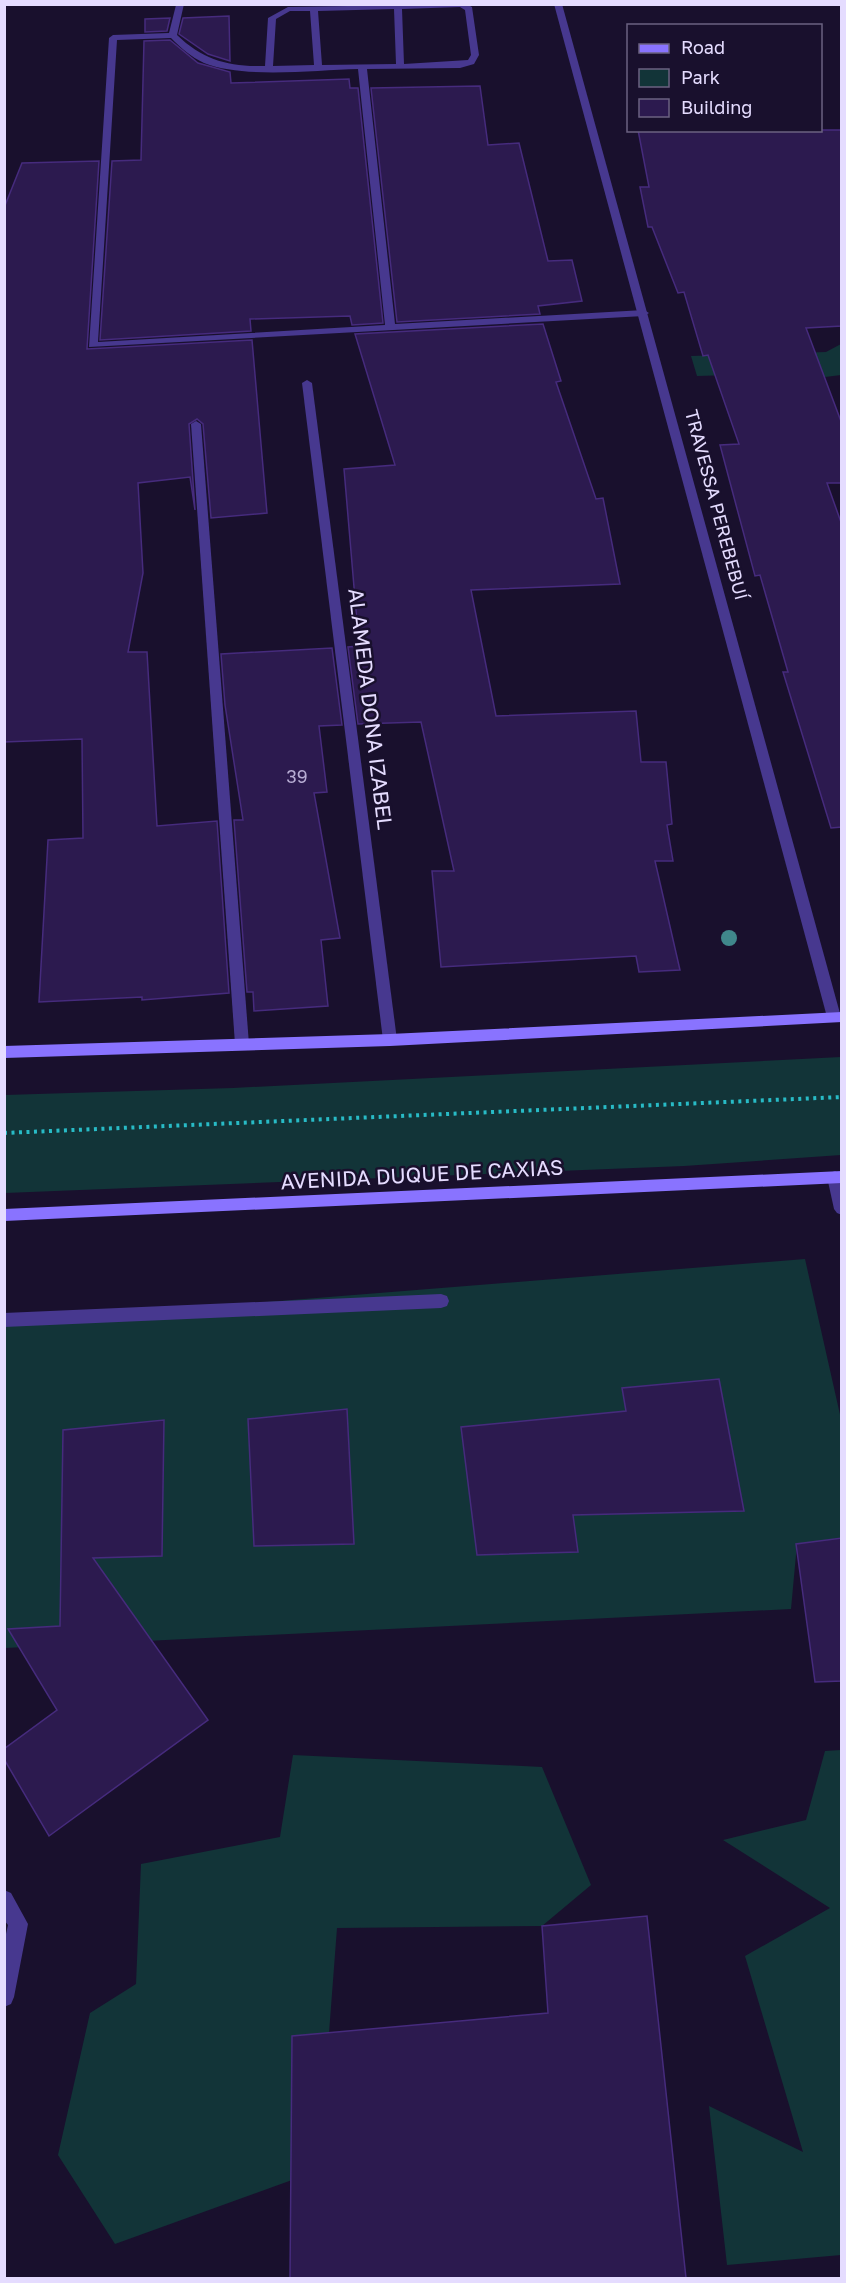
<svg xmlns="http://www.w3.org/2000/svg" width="846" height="2283" font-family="'Golos Text',sans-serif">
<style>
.green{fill:#123438}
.building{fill:#2c1a4f;stroke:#462b7d;stroke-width:1.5}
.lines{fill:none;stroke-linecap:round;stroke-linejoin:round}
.path{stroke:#28bbc6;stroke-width:4;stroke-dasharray:3 4.5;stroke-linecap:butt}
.service{fill:#47388f;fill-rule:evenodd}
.minor{fill:#47388f;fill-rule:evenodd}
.secondary{fill:#8973ff;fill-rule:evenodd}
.tree{fill:#40878b}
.labels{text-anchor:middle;stroke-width:5;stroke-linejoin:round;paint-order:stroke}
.far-street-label{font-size:18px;fill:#e5dcff;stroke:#19102d}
.number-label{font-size:18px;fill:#b7acd3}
.street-label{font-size:21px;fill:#e5dcff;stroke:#19102d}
</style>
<rect width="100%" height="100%" fill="#19102d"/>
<g class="green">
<polygon points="841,344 841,375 825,377 763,374 697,376 691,356 826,352"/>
<polygon points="841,1057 841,1155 684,1166 5,1193 5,1095 233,1088"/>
<polygon points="805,1259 841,1419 841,1538 797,1544 791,1609 5,1648 4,1323"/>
<polygon points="841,1750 841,2255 727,2265 709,2106 803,2152 745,1956 830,1908 723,1840 806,1820 825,1751"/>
<polygon points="293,1755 542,1767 591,1885 542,1926 337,1928 329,2033 293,2036 292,2180 115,2244 58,2155 90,2013 136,1984 141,1864 280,1837"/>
</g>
<g class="building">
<polygon points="229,16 230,61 208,54 179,34 183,18"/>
<polygon points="170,18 167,31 145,32 145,19"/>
<polygon points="170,40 198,63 230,72 231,83 349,79 350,88 358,88 383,323 352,325 350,316 250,319 251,331 100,340 112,161 141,160 144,41"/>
<polygon points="480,86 488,145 519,143 548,261 572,260 582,301 538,306 540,314 397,322 371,88"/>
<polygon points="638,130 842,130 842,326 806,328 842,424 842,483 827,483 842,525 842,827 831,828 783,672 788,672 760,575 755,576 720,445 739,444 708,355 703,356 684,292 678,293 652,227 648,227 640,187 649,187"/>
<polygon points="99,161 87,349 252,340 267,513 211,518 203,424 197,419 189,424 195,510 190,477 138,483 143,573 128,652 147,652 157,826 217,821 229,993 142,1000 142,997 39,1002 48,840 83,838 82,739 4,742 4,208 22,163"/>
<polygon points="543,324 561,381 556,382 596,499 603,498 620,584 471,590 496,716 636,711 641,762 666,762 672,824 667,825 673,861 655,861 680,970 639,972 636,956 441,967 432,871 454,871 421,722 358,724 348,647 359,646 344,469 395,465 355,334"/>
<polygon points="332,648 342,725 319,726 327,792 314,793 340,938 321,940 328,1006 254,1011 253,992 247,992 234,820 243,820 225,705 221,654"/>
<polygon points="719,1379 744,1511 573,1515 578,1552 477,1555 461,1427 626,1411 622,1388"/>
<polygon points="347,1409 354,1544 254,1546 248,1419"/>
<polygon points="164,1420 162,1556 93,1558 208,1720 49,1836 4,1759 4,1749 57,1710 8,1629 60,1626 63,1430"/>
<polygon points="842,1538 842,1681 815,1682 796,1544"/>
<polygon points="647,1916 686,2278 290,2278 292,2036 548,2013 542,1926"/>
</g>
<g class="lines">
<polyline class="path" points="4,1133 842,1097"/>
<g class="service">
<path d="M184,4L177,35C203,60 229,67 265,66L268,18L288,7L466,4L472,7L479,55L474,64L460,68L367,69L395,324L644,310L649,313L644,316L89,347L109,38L113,35L169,33L176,5ZM460,7L465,10L471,55L468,60L404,64L402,9ZM394,9L396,64L322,65L318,11ZM290,11H310L314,65L273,66L276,19ZM171,38C181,48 191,57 204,63C245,79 314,70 358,69L385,325L98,342L117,40Z"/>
<polygon points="441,1294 447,1296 449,1301 447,1306 441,1308 4,1327 4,1313"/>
</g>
<g class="minor">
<polygon points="184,4 180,7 176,5 176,4"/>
<polygon points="554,4 562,4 841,1017 834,1022 827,1017"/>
<polygon points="307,380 312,383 397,1040 395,1044 385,1044 383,1040 302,383"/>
<polygon points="196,421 201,424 249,1044 247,1048 237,1048 235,1044 191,424"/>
<polygon points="835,1171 842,1175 842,1215 837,1213 834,1209 827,1177 830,1173"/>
<polygon points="4,1890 11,1893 28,1924 14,1997 11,2004 4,2007 4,1943 8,1925 4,1920"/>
</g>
<g class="secondary">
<polygon points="842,1012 842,1022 390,1046 4,1058 4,1046 390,1034"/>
<polygon points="842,1171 842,1183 4,1221 4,1209"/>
</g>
</g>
<circle class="tree" cx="729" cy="938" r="8"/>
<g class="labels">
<g class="far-street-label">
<text transform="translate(716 505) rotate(75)" y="6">TRAVESSA PEREBEBUÍ</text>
</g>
<g class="number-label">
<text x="297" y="783">39</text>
</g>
<g class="street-label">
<text transform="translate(370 709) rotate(83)" y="7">ALAMEDA DONA IZABEL</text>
<text transform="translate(422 1175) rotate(-3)" y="7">AVENIDA DUQUE DE CAXIAS</text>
</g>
</g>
<rect width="846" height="2283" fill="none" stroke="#e5dcff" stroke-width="12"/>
<rect x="627" y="24" width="195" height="108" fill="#19102d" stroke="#6b6281" stroke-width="1.5"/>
<rect x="639" y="44" width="30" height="9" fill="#8973ff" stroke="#6b6281" stroke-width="1.5"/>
<text x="681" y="54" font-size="18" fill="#e5dcff">Road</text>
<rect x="639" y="69" width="30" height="18" fill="#123438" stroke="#6b6281" stroke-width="1.5"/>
<text x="681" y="84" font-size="18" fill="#e5dcff">Park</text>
<rect x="639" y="99" width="30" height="18" fill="#2c1a4f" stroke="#6b6281" stroke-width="1.5"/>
<text x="681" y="114" font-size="18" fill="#e5dcff">Building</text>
</svg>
